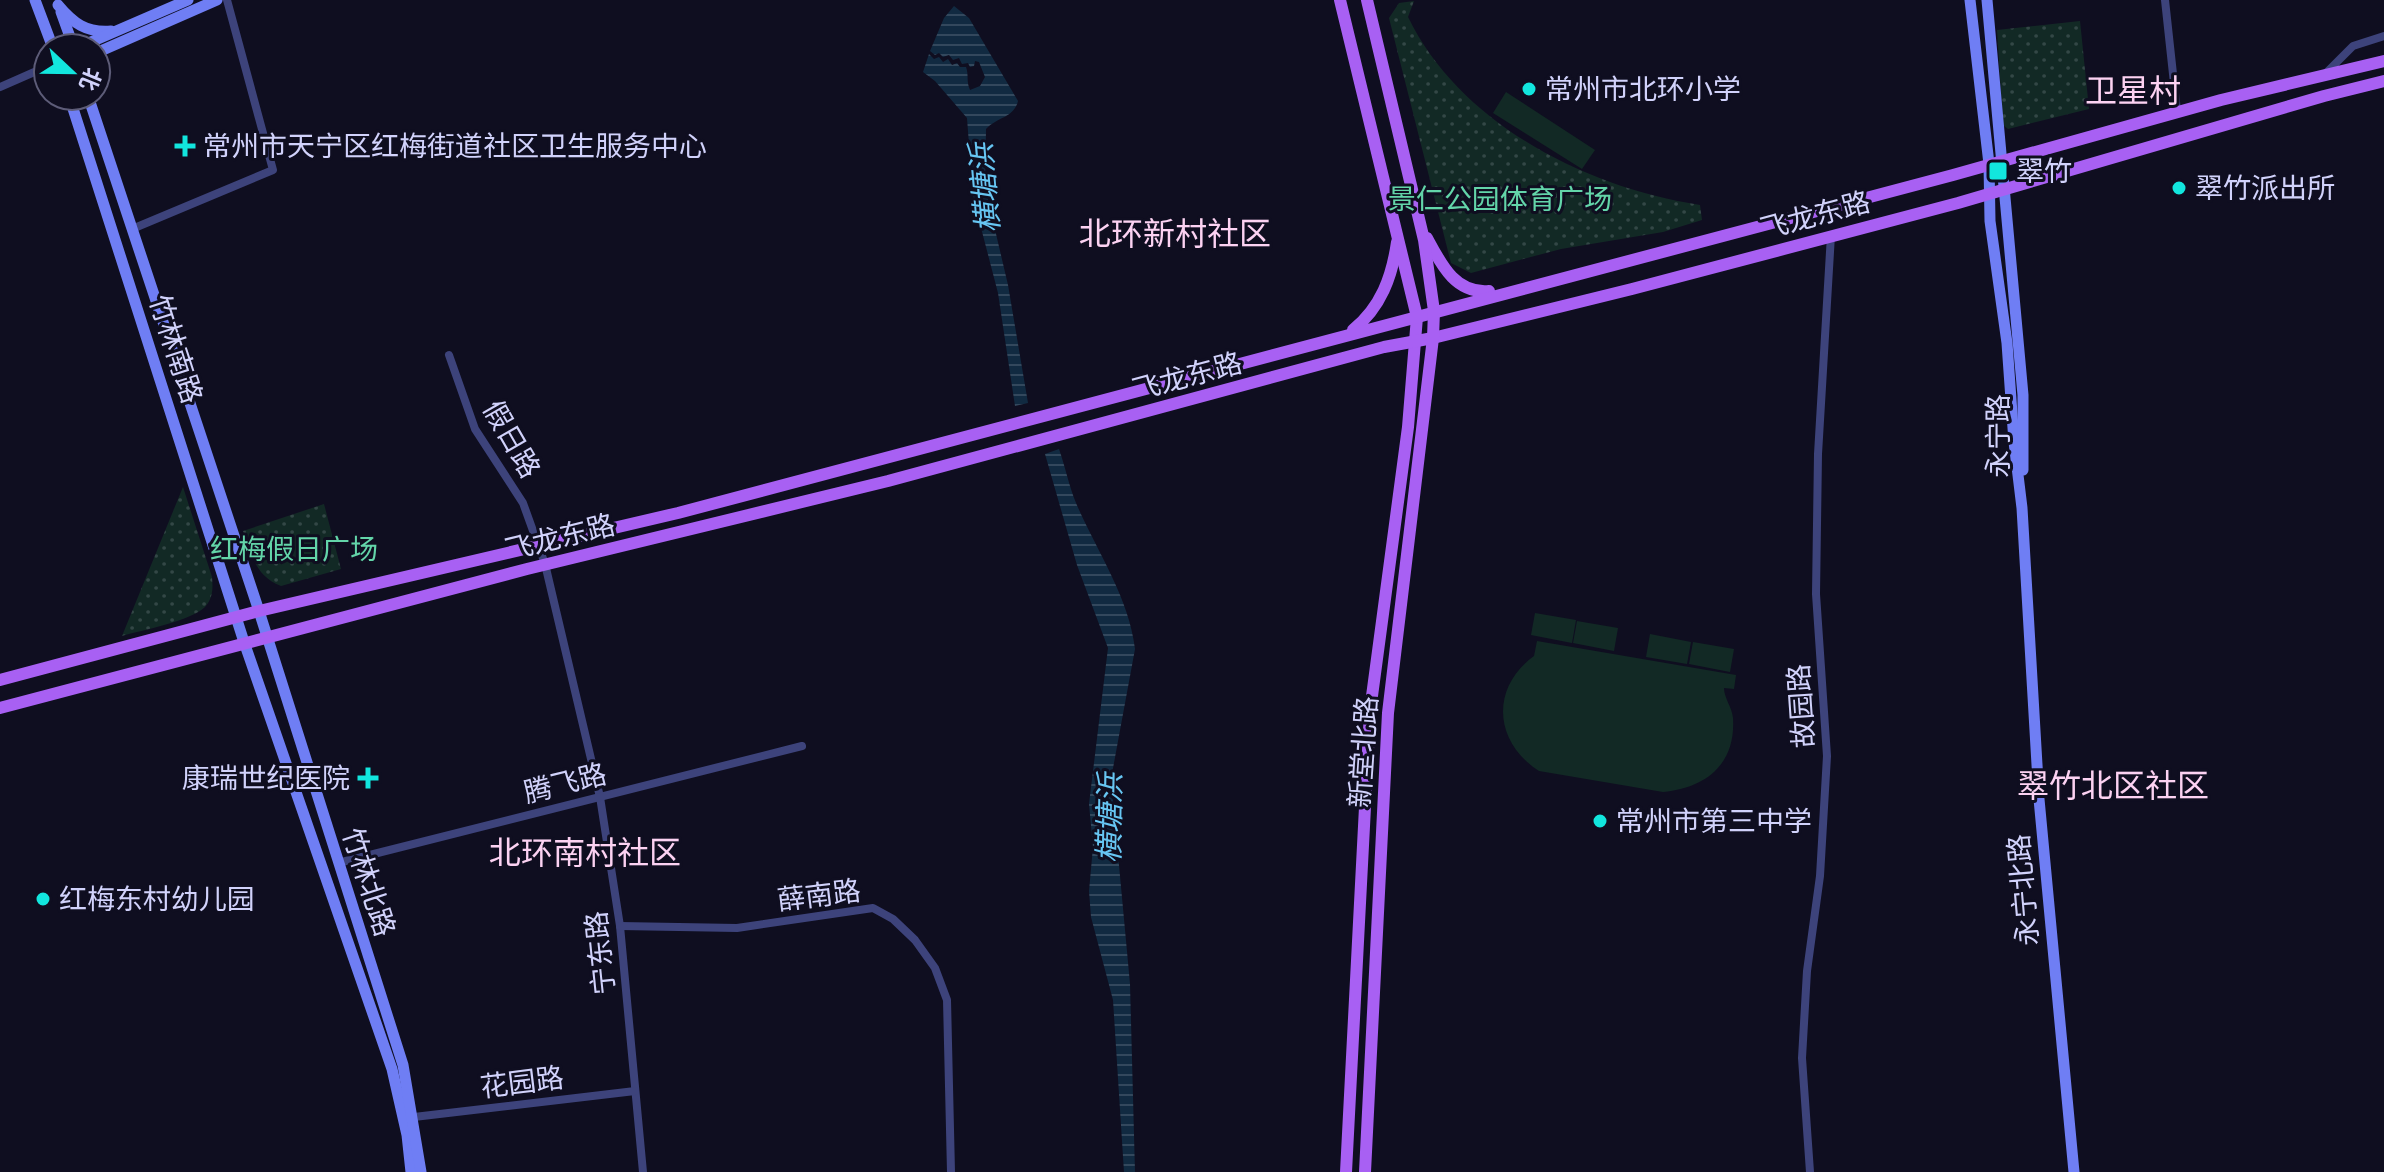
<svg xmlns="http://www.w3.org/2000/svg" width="2384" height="1172" font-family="Roboto,'Noto Sans SC',sans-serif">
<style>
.green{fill:#122925}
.park{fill:url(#park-dots)}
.water{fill:url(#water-rules)}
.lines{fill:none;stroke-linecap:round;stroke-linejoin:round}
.street{stroke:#3d437b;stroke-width:8}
.secondary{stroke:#6f7ef4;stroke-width:11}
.primary{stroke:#a860f3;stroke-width:12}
.poi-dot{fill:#12e6de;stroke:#0f0e20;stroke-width:3}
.labels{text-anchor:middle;stroke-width:6;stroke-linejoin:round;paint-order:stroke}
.poi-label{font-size:28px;fill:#d1d2fb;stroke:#0f0e20;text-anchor:start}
.park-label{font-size:28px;fill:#63d5a9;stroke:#0f0e20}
.street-label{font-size:28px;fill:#d1d2fb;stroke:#0f0e20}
.water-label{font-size:30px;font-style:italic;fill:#67c6f3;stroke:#0f0e20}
.quarter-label{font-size:32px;fill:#fcd2f2;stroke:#0f0e20}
</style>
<defs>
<pattern id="park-dots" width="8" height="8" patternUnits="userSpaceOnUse" patternTransform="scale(2)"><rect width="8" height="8" fill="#122925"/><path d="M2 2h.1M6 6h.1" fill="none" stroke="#334746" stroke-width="1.8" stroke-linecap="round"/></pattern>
<pattern id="water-rules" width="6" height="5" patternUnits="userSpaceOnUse" patternTransform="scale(2)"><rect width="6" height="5" fill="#112a41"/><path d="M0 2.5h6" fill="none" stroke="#33485d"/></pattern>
</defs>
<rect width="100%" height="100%" fill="#0f0e20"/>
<g class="green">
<polygon points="1506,92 1595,150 1582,169 1493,113"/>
<polygon points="1535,613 1576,620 1572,643 1531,635"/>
<polygon points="1577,621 1618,628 1614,651 1573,643"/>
<polygon points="1650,634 1691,642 1687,664 1646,657"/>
<path d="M1537,641L1736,675L1734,689L1724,688C1724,698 1732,707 1733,718C1736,765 1705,788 1663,792L1539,771C1494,742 1490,688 1534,656Z"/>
<polygon points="1693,642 1734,649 1730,672 1689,664"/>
</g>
<g class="park">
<path d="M1414,1L1408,17C1460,124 1587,188 1700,205L1702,220L1663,232L1561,249L1471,273L1451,263L1389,18L1399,3Z"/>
<polygon points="2080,21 2089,109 2008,129 2003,125 1997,30"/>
<path d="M183,487L212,577C213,588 213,598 205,607C191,621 142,630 122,636Z"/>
<path d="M324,504L341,569L281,586C255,576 252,555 243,531Z"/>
</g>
<g class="water">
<path d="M954,6L969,18L1018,101C1014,118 997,117 986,129L985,187L1008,285L1028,403L1015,406L998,293L973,197L967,118L935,81L923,72L929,54L934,59L939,57L943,62L948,59L952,65L957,63L960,67H966C969,75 966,81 970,90L980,86L985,77L979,62L975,61L974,66L970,67L968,63L962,64L959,58L953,60L949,55L943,57L939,53L935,55L930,51L944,18Z"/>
<path d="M1059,449C1065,466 1069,486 1076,503C1096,550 1129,597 1135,649L1111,779L1130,984L1135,1172H1124L1113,1000L1091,917L1089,891L1093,847L1089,804L1108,648L1077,565L1045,454Z"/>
</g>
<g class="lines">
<g class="street">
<polyline points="2165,0 2177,111"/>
<polyline points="2326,73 2353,46 2384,36"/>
<polyline points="0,87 48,66"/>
<polyline points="132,229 273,170 227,0"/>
<polyline points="449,355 475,429 523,503 545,564 600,797 620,926 643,1172"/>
<polyline points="338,863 802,746"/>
<polyline points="620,926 737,928 873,908 893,919 915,940 935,968 947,1000 951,1172"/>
<polyline points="414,1117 635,1091"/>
<polyline points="1810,1172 1802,1058 1807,971 1820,876 1827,756 1816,594 1818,454 1831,235"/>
</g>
<g class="secondary">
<polyline points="35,0 53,48"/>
<polyline points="1970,0 1989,164 1990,221 2007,343 2014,442 2022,508 2039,799 2074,1172"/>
<polyline points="1987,0 2023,395 2023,470"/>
<path d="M58,5C73,23 86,33 111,31"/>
<polyline points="61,12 74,48"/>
<polyline points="77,48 188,0"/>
<polyline points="96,53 217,0"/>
<polyline points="69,96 244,642 392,1069 407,1135 411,1172"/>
<polyline points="88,96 259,611 403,1065 421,1172"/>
</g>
<g class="primary">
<polyline points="1340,0 1417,317 1408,427 1370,711 1346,1172"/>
<path d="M1427,238C1441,264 1455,294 1489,291"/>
<path d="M1353,330C1381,307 1392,277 1397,242"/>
<polyline points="0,680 259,611 678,513 1953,175 2221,100 2384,61"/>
<polyline points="0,708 527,569 888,481 1384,347 1433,338 1632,289 1958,203 2324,96 2384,81"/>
<polyline points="1365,1172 1388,713 1433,338 1434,311 1424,240 1367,0"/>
</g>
</g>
<g class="poi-dot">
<circle cx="1529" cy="89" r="8"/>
<path d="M181 134h8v8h8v8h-8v8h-8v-8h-8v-8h8z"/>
<rect x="1988" y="161" width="20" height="20" rx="4"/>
<circle cx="2179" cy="188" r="8"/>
<path d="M364 766h8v8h8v8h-8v8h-8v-8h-8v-8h8z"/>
<circle cx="1600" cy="821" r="8"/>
<circle cx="43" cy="899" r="8"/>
</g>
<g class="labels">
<g class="poi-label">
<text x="1545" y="99">常州市北环小学</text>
<text x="203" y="156">常州市天宁区红梅街道社区卫生服务中心</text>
<text x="2016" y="181">翠竹</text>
<text x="2195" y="198">翠竹派出所</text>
<text x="350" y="788" text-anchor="end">康瑞世纪医院</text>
<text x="1616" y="831">常州市第三中学</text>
<text x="59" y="909">红梅东村幼儿园</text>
</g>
<g class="park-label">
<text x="1500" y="209">景仁公园体育广场</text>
<text x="294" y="559">红梅假日广场</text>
</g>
<g class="street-label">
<text transform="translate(1815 215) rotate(-15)" y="10">飞龙东路</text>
<text transform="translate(176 349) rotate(72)" y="10">竹林南路</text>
<text transform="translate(1187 376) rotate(-15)" y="10">飞龙东路</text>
<text transform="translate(1998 436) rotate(-90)" y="10">永宁路</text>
<text transform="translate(512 439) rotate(60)" y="10">假日路</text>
<text transform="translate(560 537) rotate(-14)" y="10">飞龙东路</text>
<text transform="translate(1801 706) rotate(-94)" y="10">故园路</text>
<text transform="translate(1363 752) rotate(-86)" y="10">新堂北路</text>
<text transform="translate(565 783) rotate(-14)" y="10">腾飞路</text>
<text transform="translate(369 882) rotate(72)" y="10">竹林北路</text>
<text transform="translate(2023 890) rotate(-95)" y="10">永宁北路</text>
<text transform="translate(819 895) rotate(-7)" y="10">薛南路</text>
<text transform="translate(600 953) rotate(-96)" y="10">宁东路</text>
<text transform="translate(522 1082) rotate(-7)" y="10">花园路</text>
</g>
<g class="water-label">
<text transform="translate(985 188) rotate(-95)" y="10">横塘浜</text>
<text transform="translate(1110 818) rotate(-89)" y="10">横塘浜</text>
</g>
<g class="quarter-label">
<text x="2133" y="102">卫星村</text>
<text x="1175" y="245">北环新村社区</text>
<text x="2113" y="797">翠竹北区社区</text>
<text x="585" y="864">北环南村社区</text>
</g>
</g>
<g transform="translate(72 72) rotate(112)"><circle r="38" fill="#0f0e20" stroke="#5d5c78" stroke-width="2"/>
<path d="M0-6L14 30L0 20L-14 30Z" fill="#12e6de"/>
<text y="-12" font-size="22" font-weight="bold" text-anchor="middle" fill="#d1d2fb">北</text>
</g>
</svg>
